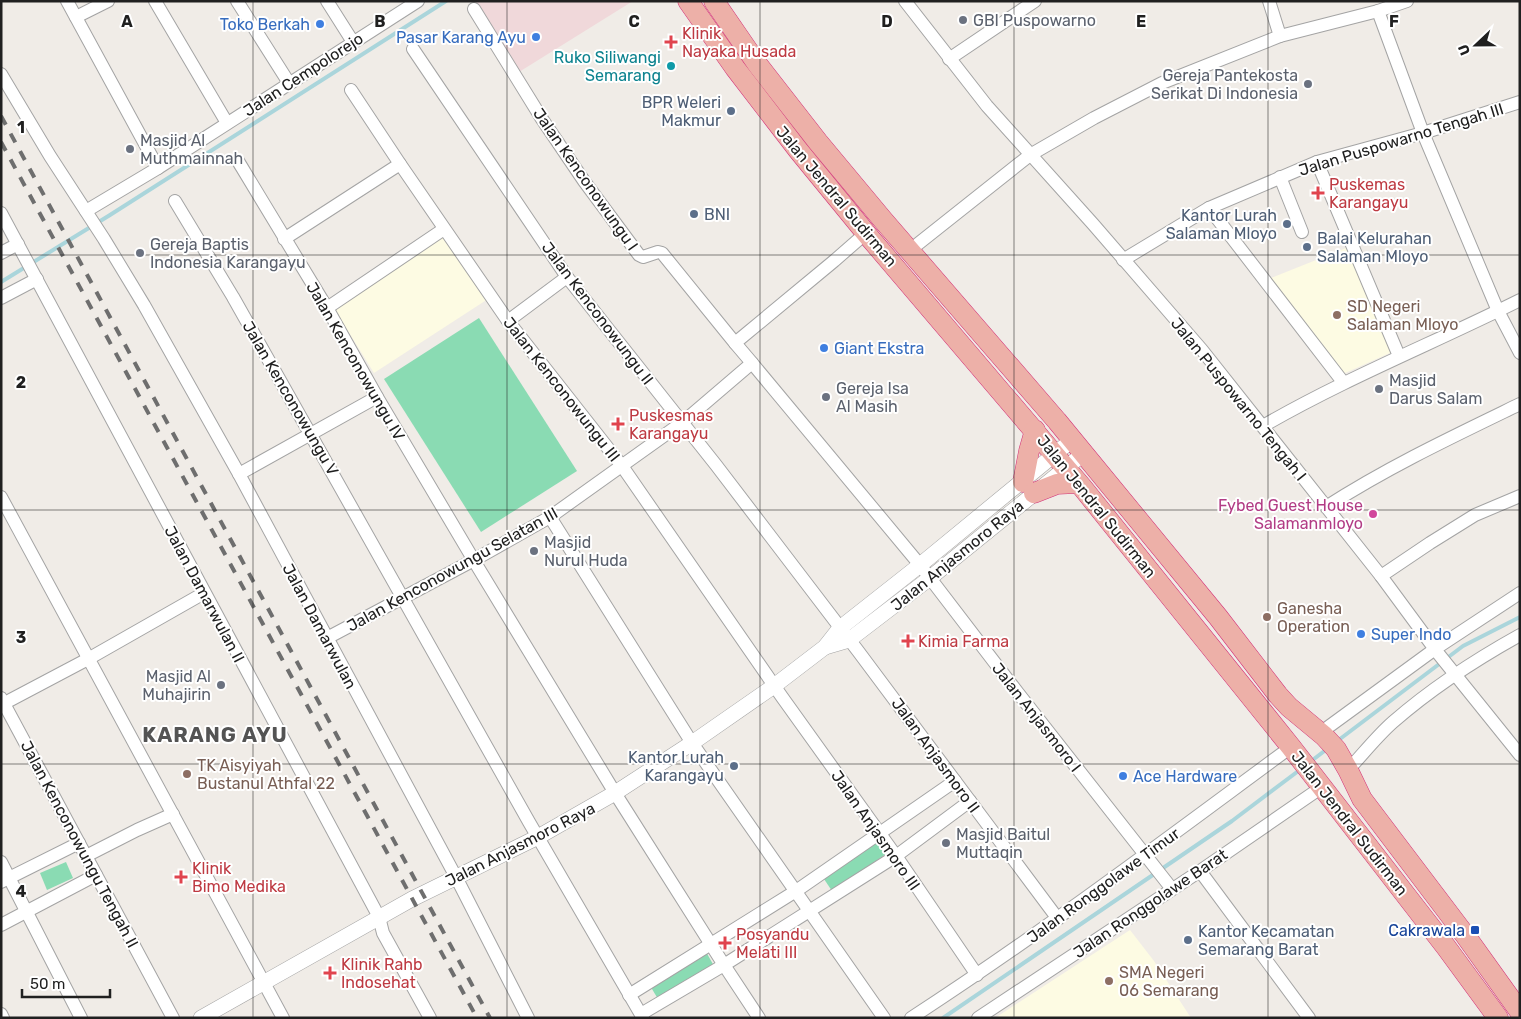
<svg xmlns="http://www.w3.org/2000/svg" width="1521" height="1019" font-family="Rubik,sans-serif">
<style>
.commercial{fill:#f0d8da}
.education{fill:#fdfbe3}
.pitch{fill:#8adbb3}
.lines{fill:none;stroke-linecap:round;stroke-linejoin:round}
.stream{stroke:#aad5db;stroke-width:4}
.minor-casing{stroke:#a4a4a4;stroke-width:14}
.tertiary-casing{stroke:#a4a4a4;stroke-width:16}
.trunk-casing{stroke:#d23179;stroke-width:21}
.minor{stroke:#fff;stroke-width:12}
.tertiary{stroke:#fff;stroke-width:15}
.trunk{stroke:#edb0a8;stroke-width:20}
.rail{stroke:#6e6e6e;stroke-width:4;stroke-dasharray:10 10;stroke-linecap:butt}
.grid{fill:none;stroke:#202020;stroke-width:1;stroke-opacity:0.55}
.worship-dot{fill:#6b7280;stroke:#fff;stroke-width:2}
.shop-dot{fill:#3f7fe0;stroke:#fff;stroke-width:2}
.health-dot{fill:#e0444e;stroke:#fff;stroke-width:2}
.culture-dot{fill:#0f9aa8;stroke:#fff;stroke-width:2}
.service-dot{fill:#5c6f8a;stroke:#fff;stroke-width:2}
.education-dot{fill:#8d6e63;stroke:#fff;stroke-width:2}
.hotel-dot{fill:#d1479c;stroke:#fff;stroke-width:2}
.transit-dot{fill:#1a4fb4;stroke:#fff;stroke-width:2}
.labels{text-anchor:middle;stroke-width:4;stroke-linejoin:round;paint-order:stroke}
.worship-label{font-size:16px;fill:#5b616d;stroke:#fff;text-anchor:start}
.shop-label{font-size:16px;fill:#366cbe;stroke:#fff;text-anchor:start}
.health-label{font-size:16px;fill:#be3a42;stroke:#fff;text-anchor:start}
.culture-label{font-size:16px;fill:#0d838f;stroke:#fff;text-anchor:end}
.street-label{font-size:16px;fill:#202020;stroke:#fff}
.service-label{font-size:16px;fill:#4e5e75;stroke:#fff;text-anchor:end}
.education-label{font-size:16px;fill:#785e54;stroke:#fff;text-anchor:start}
.hotel-label{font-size:16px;fill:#b23c85;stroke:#fff;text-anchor:end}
.transit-label{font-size:16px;fill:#164399;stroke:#fff;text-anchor:end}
.district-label{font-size:21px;font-weight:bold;letter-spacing:1px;fill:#535353;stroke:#fff}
.grid-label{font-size:16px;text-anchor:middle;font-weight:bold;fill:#202020;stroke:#fff;stroke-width:4;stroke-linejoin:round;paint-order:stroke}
</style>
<rect width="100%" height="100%" fill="#f0ece7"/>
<polygon class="commercial" points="475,1 633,1 519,72"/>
<g class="education">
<polygon points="445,232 488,299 374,373 333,307"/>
<polygon points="1346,248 1392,352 1343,374 1271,278"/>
<polygon points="1130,930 1154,961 1191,1018 995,1018"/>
</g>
<g class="pitch">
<polygon points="479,318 577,471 481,532 384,379"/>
<polygon points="877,839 886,854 832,891 822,876"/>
<polygon points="66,862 73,878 47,890 40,873"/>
<polygon points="705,950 714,966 658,999 649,984"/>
</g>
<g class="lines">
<g class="stream">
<polyline points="1,282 110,215 446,1"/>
<polyline points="1336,742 1463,646 1520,617"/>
<polyline points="1310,762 1327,749"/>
<polyline points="943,1018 1232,821 1301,769"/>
</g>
<g class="minor-casing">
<g id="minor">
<polyline points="67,1 158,168"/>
<polyline points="155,1 227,123"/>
<polyline points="237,1 289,83"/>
<polyline points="327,1 353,42"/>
<polyline points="905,1 987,106 1093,224 1202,350 1381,576 1437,652 1520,755"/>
<polyline points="1269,1 1280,36"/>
<polyline points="474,9 542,119 584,181 639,255 643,257 658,252 662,253 735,343"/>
<polyline points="1378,11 1423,133 1498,311 1520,353"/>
<polyline points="76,17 108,1"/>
<polyline points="413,49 567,277 716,465 858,651 1058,919"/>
<polyline points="949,59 1035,1"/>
<polyline points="1,74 50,156 104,239 144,305 239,474 456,877 528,1018"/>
<polyline points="351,90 400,164 508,321 622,466 782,697 896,856 977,975"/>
<polyline points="238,161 327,308 377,397 479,569 615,793 724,965 759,1018"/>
<polyline points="1317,162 1399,356"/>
<polyline points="1280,177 1302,232"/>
<polyline points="175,201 233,297 529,822 643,1018"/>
<polyline points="1209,208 1343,382"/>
<polyline points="86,211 158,168 418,1"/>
<polyline points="1,213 379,917 383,933 430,1018"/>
<polyline points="284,239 400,164"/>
<polyline points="909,251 1030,155 1094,118 1162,83 1280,36 1378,11 1407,1"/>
<polyline points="1,253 18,244"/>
<polyline points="1123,260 1209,208 1317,162 1423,133 1520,102"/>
<polyline points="1,298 37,279"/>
<polyline points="327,308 444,229"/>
<polyline points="508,321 567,277"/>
<polyline points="752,363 920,565 1018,693 1172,889"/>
<path d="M1263,426C1346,378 1434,343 1520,300"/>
<polyline points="239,474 377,397"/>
<polyline points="1,497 283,1018"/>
<path d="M1326,507C1388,467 1454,436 1520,404"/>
<polyline points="550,517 692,743 884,1018"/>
<polyline points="1381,576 1430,543 1475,515 1520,496"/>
<polyline points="327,638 474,560 550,517 683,422 752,363 735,343 834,261 866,233"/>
<polyline points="1,698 173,1018"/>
<polyline points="1,705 88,659 204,593"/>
<polyline points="1320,733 1435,649 1520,593"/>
<path d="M1348,770C1363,754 1377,736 1393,722C1432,688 1475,660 1520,635"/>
<polyline points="86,856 137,830 173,814"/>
<polyline points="1,862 81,1018"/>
<polyline points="1200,871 1309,1018"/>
<polyline points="1,882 79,843"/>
<polyline points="1,925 96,875"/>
<polyline points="629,995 796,891 955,781"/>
<polyline points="1,1014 3,1018"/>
<polyline points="641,1014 724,965 896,856 970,801"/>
<path d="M911,1018C1042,933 1166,839 1291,747"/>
<polyline points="978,1018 1200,871 1322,787"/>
</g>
</g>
<g class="tertiary-casing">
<g id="tertiary">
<polyline points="825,647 849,640 930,578 1083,454"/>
<polyline points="201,1018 412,899 538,837 615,793 692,743 774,686 825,647 840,628 920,565 1072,440"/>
</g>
</g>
<g class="trunk-casing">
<g id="trunk">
<polyline points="688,1 735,68 798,150 870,238 1082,487 1291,747 1446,947 1498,1018"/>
<polyline points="714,1 758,65 818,142 883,220 1057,421 1218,617 1278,695 1289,707 1324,736 1336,749 1348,770 1362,799 1465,935 1520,1012"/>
<polyline points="1023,482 1029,451 1035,430"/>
<polyline points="1034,493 1057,484 1078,483"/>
</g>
</g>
<use href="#minor" class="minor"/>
<use href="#tertiary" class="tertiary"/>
<use href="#trunk" class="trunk"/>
<g class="rail">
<polyline points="1,116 490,1018"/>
<polyline points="1,142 477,1018"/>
</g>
</g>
<path class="grid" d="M253,1V1018M507,1V1018M760,1V1018M1014,1V1018M1268,1V1018M1,255H1520M1,510H1520M1,764H1520"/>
<g class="worship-dot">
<circle cx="963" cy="20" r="5"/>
<circle cx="1308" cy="84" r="5"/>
<circle cx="130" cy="149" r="5"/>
<circle cx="140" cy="253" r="5"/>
<circle cx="1379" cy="389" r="5"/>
<circle cx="826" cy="397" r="5"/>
<circle cx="534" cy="551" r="5"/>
<circle cx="221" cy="685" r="5"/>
<circle cx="946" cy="843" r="5"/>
</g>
<g class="shop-dot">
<circle cx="320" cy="24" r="5"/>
<circle cx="536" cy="37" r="5"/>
<circle cx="824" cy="348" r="5"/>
<circle cx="1361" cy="634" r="5"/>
<circle cx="1123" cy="776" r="5"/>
</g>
<g class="health-dot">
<path d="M668.5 34.5h5v5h5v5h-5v5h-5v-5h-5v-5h5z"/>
<path d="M1315.5 185.5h5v5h5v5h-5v5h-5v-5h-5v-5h5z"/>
<path d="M615.5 416.5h5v5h5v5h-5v5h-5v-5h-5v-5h5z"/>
<path d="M905.5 633.5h5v5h5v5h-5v5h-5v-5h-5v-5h5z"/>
<path d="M178.5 869.5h5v5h5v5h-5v5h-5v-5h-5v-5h5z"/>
<path d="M722.5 935.5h5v5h5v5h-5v5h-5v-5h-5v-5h5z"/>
<path d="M327.5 965.5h5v5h5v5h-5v5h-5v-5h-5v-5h5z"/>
</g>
<circle class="culture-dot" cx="671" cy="66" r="5"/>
<g class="service-dot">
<circle cx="731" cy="111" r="5"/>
<circle cx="694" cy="214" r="5"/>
<circle cx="1287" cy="224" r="5"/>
<circle cx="1307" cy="247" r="5"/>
<circle cx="734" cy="766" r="5"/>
<circle cx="1188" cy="940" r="5"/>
</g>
<g class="education-dot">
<circle cx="1337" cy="315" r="5"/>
<circle cx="1267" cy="617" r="5"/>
<circle cx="187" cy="774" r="5"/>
<circle cx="1109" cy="981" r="5"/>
</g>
<circle class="hotel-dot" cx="1373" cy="514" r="5"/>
<rect class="transit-dot" x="1470" y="925" width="10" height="10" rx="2.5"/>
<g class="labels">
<g class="worship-label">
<text x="973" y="26">GBI Puspowarno</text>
<text x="1298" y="81" text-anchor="end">Gereja Pantekosta<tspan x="1298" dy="18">Serikat Di Indonesia</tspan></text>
<text x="140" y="146">Masjid Al<tspan x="140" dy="18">Muthmainnah</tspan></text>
<text x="150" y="250">Gereja Baptis<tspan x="150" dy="18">Indonesia Karangayu</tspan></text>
<text x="1389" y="386">Masjid<tspan x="1389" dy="18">Darus Salam</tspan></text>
<text x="836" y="394">Gereja Isa<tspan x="836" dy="18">Al Masih</tspan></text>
<text x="544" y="548">Masjid<tspan x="544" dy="18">Nurul Huda</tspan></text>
<text x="211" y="682" text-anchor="end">Masjid Al<tspan x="211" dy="18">Muhajirin</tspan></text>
<text x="956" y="840">Masjid Baitul<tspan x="956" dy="18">Muttaqin</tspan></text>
</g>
<g class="shop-label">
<text x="310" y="30" text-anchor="end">Toko Berkah</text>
<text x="526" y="43" text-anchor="end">Pasar Karang Ayu</text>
<text x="834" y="354">Giant Ekstra</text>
<text x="1371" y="640">Super Indo</text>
<text x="1133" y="782">Ace Hardware</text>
</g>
<g class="health-label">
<text x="682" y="39">Klinik<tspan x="682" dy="18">Nayaka Husada</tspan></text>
<text x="1329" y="190">Puskemas<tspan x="1329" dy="18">Karangayu</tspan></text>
<text x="629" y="421">Puskesmas<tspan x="629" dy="18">Karangayu</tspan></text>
<text x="918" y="647">Kimia Farma</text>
<text x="192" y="874">Klinik<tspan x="192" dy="18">Bimo Medika</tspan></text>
<text x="736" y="940">Posyandu<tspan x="736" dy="18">Melati III</tspan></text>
<text x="341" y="970">Klinik Rahb<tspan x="341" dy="18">Indosehat</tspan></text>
</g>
<g class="culture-label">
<text x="661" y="63">Ruko Siliwangi<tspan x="661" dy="18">Semarang</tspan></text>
</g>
<g class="street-label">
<text transform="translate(303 74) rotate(-33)" y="6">Jalan Cempolorejo</text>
<text transform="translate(1401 139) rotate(-17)" y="6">Jalan Puspowarno Tengah III</text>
<text transform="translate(586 179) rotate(55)" y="6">Jalan Kenconowungu I</text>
<text transform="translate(837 196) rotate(50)" y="6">Jalan Jendral Sudirman</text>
<text transform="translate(598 313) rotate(53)" y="6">Jalan Kenconowungu II</text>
<text transform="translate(356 361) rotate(60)" y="6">Jalan Kenconowungu IV</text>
<text transform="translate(562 389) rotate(52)" y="6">Jalan Kenconowungu III</text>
<text transform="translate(291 398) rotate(60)" y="6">Jalan Kenconowungu V</text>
<text transform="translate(1239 399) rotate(51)" y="6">Jalan Puspowarno Tengah I</text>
<text transform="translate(1097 506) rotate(51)" y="6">Jalan Jendral Sudirman</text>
<text transform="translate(957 555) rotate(-39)" y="6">Jalan Anjasmoro Raya</text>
<text transform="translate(452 569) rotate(-29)" y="6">Jalan Kenconowungu Selatan III</text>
<text transform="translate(205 594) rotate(62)" y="6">Jalan Damarwulan II</text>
<text transform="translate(320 626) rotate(62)" y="6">Jalan Damarwulan</text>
<text transform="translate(1037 717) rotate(52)" y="6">Jalan Anjasmoro I</text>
<text transform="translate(936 755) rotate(54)" y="6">Jalan Anjasmoro II</text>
<text transform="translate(1350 823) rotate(52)" y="6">Jalan Jendral Sudirman</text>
<text transform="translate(876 830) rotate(55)" y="6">Jalan Anjasmoro III</text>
<text transform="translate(80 844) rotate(62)" y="6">Jalan Kenconowungu Tengah II</text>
<text transform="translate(520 844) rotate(-27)" y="6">Jalan Anjasmoro Raya</text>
<text transform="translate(1103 885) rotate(-36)" y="6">Jalan Ronggolawe Timur</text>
<text transform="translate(1150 903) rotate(-34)" y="6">Jalan Ronggolawe Barat</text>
</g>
<g class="service-label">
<text x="721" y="108">BPR Weleri<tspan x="721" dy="18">Makmur</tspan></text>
<text x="704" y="220" text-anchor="start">BNI</text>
<text x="1277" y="221">Kantor Lurah<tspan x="1277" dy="18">Salaman Mloyo</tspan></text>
<text x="1317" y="244" text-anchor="start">Balai Kelurahan<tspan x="1317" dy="18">Salaman Mloyo</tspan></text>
<text x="724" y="763">Kantor Lurah<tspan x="724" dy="18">Karangayu</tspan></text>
<text x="1198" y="937" text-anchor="start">Kantor Kecamatan<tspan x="1198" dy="18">Semarang Barat</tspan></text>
</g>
<g class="education-label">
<text x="1347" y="312">SD Negeri<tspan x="1347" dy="18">Salaman Mloyo</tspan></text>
<text x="1277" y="614">Ganesha<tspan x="1277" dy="18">Operation</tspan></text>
<text x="197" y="771">TK Aisyiyah<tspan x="197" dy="18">Bustanul Athfal 22</tspan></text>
<text x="1119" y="978">SMA Negeri<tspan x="1119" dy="18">06 Semarang</tspan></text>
</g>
<g class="hotel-label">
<text x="1363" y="511">Fybed Guest House<tspan x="1363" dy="18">Salamanmloyo</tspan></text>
</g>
<g class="transit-label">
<text x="1465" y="936">Cakrawala</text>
</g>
<g class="district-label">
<text x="215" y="742">KARANG AYU</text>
</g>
</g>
<g class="grid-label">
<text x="127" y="27">A</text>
<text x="380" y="27">B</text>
<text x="634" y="27">C</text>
<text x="887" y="27">D</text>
<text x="1141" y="27">E</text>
<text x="1394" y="27">F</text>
<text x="21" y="133">1</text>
<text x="21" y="388">2</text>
<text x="21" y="643">3</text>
<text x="21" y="897">4</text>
</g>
<rect width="1521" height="1019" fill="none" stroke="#202020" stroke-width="5"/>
<g transform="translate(1476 45) rotate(248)" stroke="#ffffff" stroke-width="4" paint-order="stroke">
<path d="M0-4L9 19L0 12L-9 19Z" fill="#202020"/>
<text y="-8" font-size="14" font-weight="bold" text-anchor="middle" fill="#202020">U</text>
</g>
<path d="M22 989v8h88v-8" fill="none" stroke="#202020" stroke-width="2.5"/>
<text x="30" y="989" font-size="15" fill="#202020" stroke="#ffffff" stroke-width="4" paint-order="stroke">50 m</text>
</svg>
